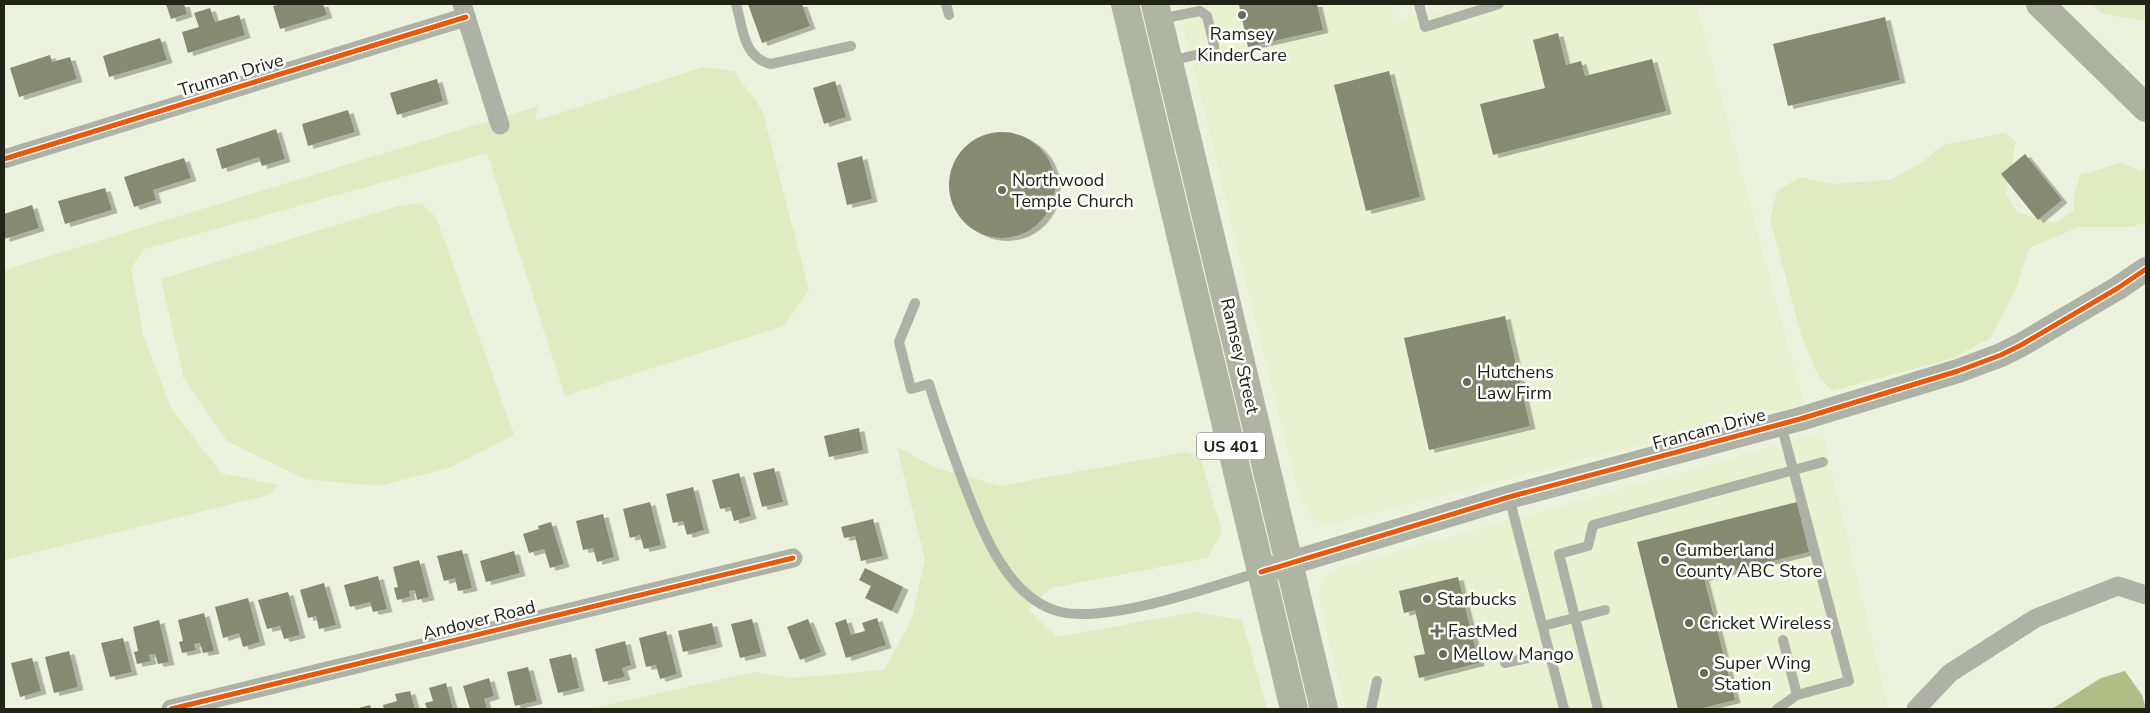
<svg xmlns="http://www.w3.org/2000/svg" width="2150" height="713" font-family="'Nunito Sans',sans-serif">
<style>
.built{fill:#e8f2d0}
.green{fill:#dfebc0}
.water{fill:#afbe87}
.building{fill:#858a71;filter:url(#shadow)}
.lines{fill:none;stroke-linecap:round;stroke-linejoin:round}
.service{stroke:#aeb1a5;stroke-width:10}
.minor{stroke:#aeb1a5;stroke-width:19}
.tertiary{stroke:#aeb1a5;stroke-width:24}
.secondary{stroke:#acb1a1;stroke-width:28}
.primary{stroke:#b0b4a2;stroke-width:28}
.cycleway-casing{stroke:#fff;stroke-width:8}
.cycleway{stroke:#e8590c;stroke-width:5}
.poi-dot{fill:#676b5c;stroke:#fff;stroke-width:2}
.labels{text-anchor:middle;stroke-width:5;stroke-linejoin:round;paint-order:stroke}
.shield{fill:#fff;stroke:#63655c;stroke-width:1}
.shield-label{font-size:16px;font-weight:bold;fill:#202316}
.poi-label{font-size:18px;fill:#202316;stroke:#fff;text-anchor:start}
.street-label{font-size:18px;fill:#202316;stroke:#fff}
</style>
<defs>
<filter id="shadow"><feDropShadow dx="5.5" dy="3" stdDeviation="0" flood-color="#0004"/></filter>
</defs>
<rect width="100%" height="100%" fill="#ecf2dd"/>
<g class="built">
<polygon points="1177,4 1390,4 1395,20 1469,4 1697,4 1804,404 1323,526 1310,515 1299,497"/>
<polygon points="1823,433 1889,709 1345,709 1318,597 1321,584 1332,570"/>
</g>
<g class="green">
<polygon points="2091,4 2146,4 2146,21 2104,14"/>
<polygon points="703,67 734,71 762,110 809,290 784,326 565,396 487,153 144,249 131,268 143,334 171,408 221,473 278,485 269,495 4,560 4,270 538,106 535,121"/>
<polygon points="2005,133 2016,142 2006,194 2018,213 2055,223 2074,210 2074,196 2080,175 2121,163 2140,171 2146,167 2146,223 2128,227 2079,227 2029,248 2015,292 1990,338 1953,358 1832,391 1818,375 1802,338 1770,219 1777,191 1800,177 1832,184 1890,180 1921,163 1943,145"/>
<polygon points="421,203 436,217 514,435 449,468 378,486 304,479 227,441 184,379 161,279 398,206"/>
<polygon points="897,447 936,468 1000,486 1185,452 1200,457 1222,532 1207,558 1051,588 1028,609 1057,637 1195,612 1242,620 1267,709 589,709 754,672 792,678 884,670 911,621 925,559"/>
</g>
<polygon class="water" points="2125,671 2142,695 2146,709 2052,709 2101,678"/>
<g class="building">
<polygon points="166,4 184,4 187,14 171,19"/>
<polygon points="282,4 323,4 327,15 280,29 273,6"/>
<polygon points="748,4 802,4 810,26 762,43"/>
<polygon points="1239,4 1317,4 1323,30 1248,47"/>
<polygon points="210,8 215,22 239,15 245,35 188,53 182,32 199,27 194,13"/>
<polygon points="1885,17 1900,80 1788,106 1773,44"/>
<polygon points="1558,33 1566,65 1581,61 1585,76 1652,59 1666,111 1493,155 1480,104 1545,88 1533,40"/>
<polygon points="160,38 167,60 109,77 103,56"/>
<polygon points="50,55 52,62 70,57 77,79 19,97 10,68"/>
<polygon points="1389,71 1420,197 1366,211 1334,85"/>
<polygon points="437,79 443,101 397,115 390,93"/>
<polygon points="835,81 846,117 824,124 813,88"/>
<polygon points="348,110 355,132 308,146 302,124"/>
<polygon points="276,129 285,159 262,166 259,157 222,169 216,149"/>
<circle cx="1002" cy="185" r="53"/>
<polygon points="2025,154 2062,200 2038,220 2001,174"/>
<polygon points="862,156 872,199 847,205 837,163"/>
<polygon points="184,158 191,178 153,190 156,200 134,207 124,177"/>
<polygon points="105,188 112,210 65,224 58,201"/>
<polygon points="32,205 39,228 4,239 4,214"/>
<polygon points="1505,316 1530,426 1429,450 1404,338"/>
<polygon points="859,428 863,450 829,457 824,436"/>
<polygon points="774,468 783,502 762,507 753,473"/>
<polygon points="739,473 751,516 734,521 730,507 720,509 712,480"/>
<polygon points="693,487 704,530 687,535 683,521 673,523 666,494"/>
<polygon points="650,502 661,545 644,549 640,535 630,538 623,509"/>
<polygon points="1797,502 1809,552 1704,578 1735,700 1699,709 1678,709 1637,542"/>
<polygon points="603,514 614,557 597,562 593,548 583,550 576,521"/>
<polygon points="873,519 883,556 861,561 855,536 844,538 841,527"/>
<polygon points="551,522 564,564 550,568 544,549 529,553 523,534 539,529 538,526"/>
<polygon points="462,550 472,588 458,591 455,578 444,581 437,556"/>
<polygon points="514,551 520,573 486,582 480,561"/>
<polygon points="419,560 429,597 417,600 415,590 409,591 410,597 397,600 394,588 398,587 393,567"/>
<polygon points="865,568 903,587 892,611 865,598 871,586 859,580"/>
<polygon points="378,576 387,609 373,612 370,602 350,607 344,585"/>
<polygon points="1458,577 1479,663 1419,678 1414,656 1425,654 1415,610 1404,613 1399,591"/>
<polygon points="324,583 336,625 319,629 316,616 308,618 300,590"/>
<polygon points="288,592 300,635 284,639 280,626 267,629 258,600"/>
<polygon points="248,598 260,642 243,647 239,633 223,638 215,607"/>
<polygon points="204,613 214,651 203,653 200,643 194,644 196,650 182,653 179,642 183,641 178,620"/>
<polygon points="877,618 886,645 846,658 835,623 846,619 851,635 865,631 862,623"/>
<polygon points="752,619 761,653 740,658 731,624"/>
<polygon points="808,619 821,652 800,660 787,627"/>
<polygon points="159,620 169,662 158,664 155,654 149,655 151,661 137,664 134,652 138,651 133,627"/>
<polygon points="712,623 717,644 683,652 678,631"/>
<polygon points="666,631 677,674 660,679 656,665 646,667 639,638"/>
<polygon points="123,638 132,672 110,677 101,643"/>
<polygon points="625,641 631,665 622,668 625,677 603,682 595,649"/>
<polygon points="69,651 78,687 54,693 45,657"/>
<polygon points="571,654 579,688 558,693 549,659"/>
<polygon points="32,658 41,691 20,697 11,663"/>
<polygon points="528,667 537,701 515,706 507,672"/>
<polygon points="489,678 494,696 484,699 487,709 470,709 463,686"/>
<polygon points="446,683 453,709 427,709 425,703 433,701 429,688"/>
<polygon points="410,691 415,709 384,709 383,705 397,701 395,694"/>
<polygon points="370,705 371,709 355,709"/>
</g>
<g class="lines">
<g class="service">
<path d="M736,4C743,28 743,58 771,64L851,46"/>
<polyline points="946,4 949,15"/>
<polyline points="1419,4 1425,27 1499,4"/>
<polyline points="1160,19 1200,11 1207,16 1214,45 1214,49 1208,52 1170,61"/>
<path d="M915,303L899,342L911,389L929,384C939,417 951,449 963,481C981,527 1006,599 1061,612C1109,623 1211,587 1260,572"/>
<polyline points="1509,497 1564,709"/>
<polyline points="1543,626 1605,610"/>
<polyline points="1783,640 1797,695"/>
<polyline points="1505,663 1550,653"/>
<polyline points="1371,709 1377,681"/>
<polyline points="1598,709 1559,554 1588,546 1593,525 1823,462"/>
<polyline points="1777,709 1797,695 1849,681 1781,424"/>
</g>
<g class="minor">
<polyline points="462,4 500,125"/>
<polyline points="4,159 466,17"/>
<polyline points="171,709 793,558"/>
<polyline points="1916,709 1950,673 2036,618 2118,586 2146,595"/>
</g>
<polyline class="tertiary" points="1261,572 1509,497 1800,419 1958,371 2001,355 2021,345 2118,288 2146,269"/>
<polyline class="secondary" points="2040,4 2146,108"/>
<g class="primary">
<polyline points="1125,4 1294,709"/>
<polyline points="1155,4 1324,709"/>
</g>
<g class="cycleway-casing">
<g id="cycleway">
<polyline points="4,159 466,17"/>
<polyline points="1261,572 1509,497 1800,419 1958,371 2001,355 2021,345 2118,288 2146,269"/>
<polyline points="171,709 793,558"/>
</g>
</g>
<use href="#cycleway" class="cycleway"/>
</g>
<g class="poi-dot">
<circle cx="1242" cy="15" r="5"/>
<circle cx="1002" cy="190" r="5"/>
<circle cx="1467" cy="382" r="5"/>
<circle cx="1665" cy="560" r="5"/>
<circle cx="1427" cy="599" r="5"/>
<circle cx="1689" cy="623" r="5"/>
<path d="M1434.5 623.5h5v5h5v5h-5v5h-5v-5h-5v-5h5z"/>
<circle cx="1443" cy="654" r="5"/>
<circle cx="1704" cy="673" r="5"/>
</g>
<g class="labels">
<rect class="shield" x="1197" y="432.5" width="68" height="27" rx="4"/>
<g class="shield-label">
<text x="1231" y="452">US 401</text>
</g>
<g class="poi-label">
<text x="1242" y="40" text-anchor="middle">Ramsey<tspan x="1242" dy="21">KinderCare</tspan></text>
<text x="1012" y="186">Northwood<tspan x="1012" dy="21">Temple Church</tspan></text>
<text x="1477" y="378">Hutchens<tspan x="1477" dy="21">Law Firm</tspan></text>
<text x="1675" y="556">Cumberland<tspan x="1675" dy="21">County ABC Store</tspan></text>
<text x="1437" y="605">Starbucks</text>
<text x="1699" y="629">Cricket Wireless</text>
<text x="1448" y="637">FastMed</text>
<text x="1453" y="660">Mellow Mango</text>
<text x="1714" y="669">Super Wing<tspan x="1714" dy="21">Station</tspan></text>
</g>
<g class="street-label">
<text transform="translate(231 75) rotate(-17)" y="6">Truman Drive</text>
<text transform="translate(1240 356) rotate(77)" y="6">Ramsey Street</text>
<text transform="translate(1709 429) rotate(-15)" y="6">Francam Drive</text>
<text transform="translate(479 620) rotate(-14)" y="6">Andover Road</text>
</g>
</g>
<rect width="2150" height="713" fill="none" stroke="#202316" stroke-width="10"/>
</svg>
